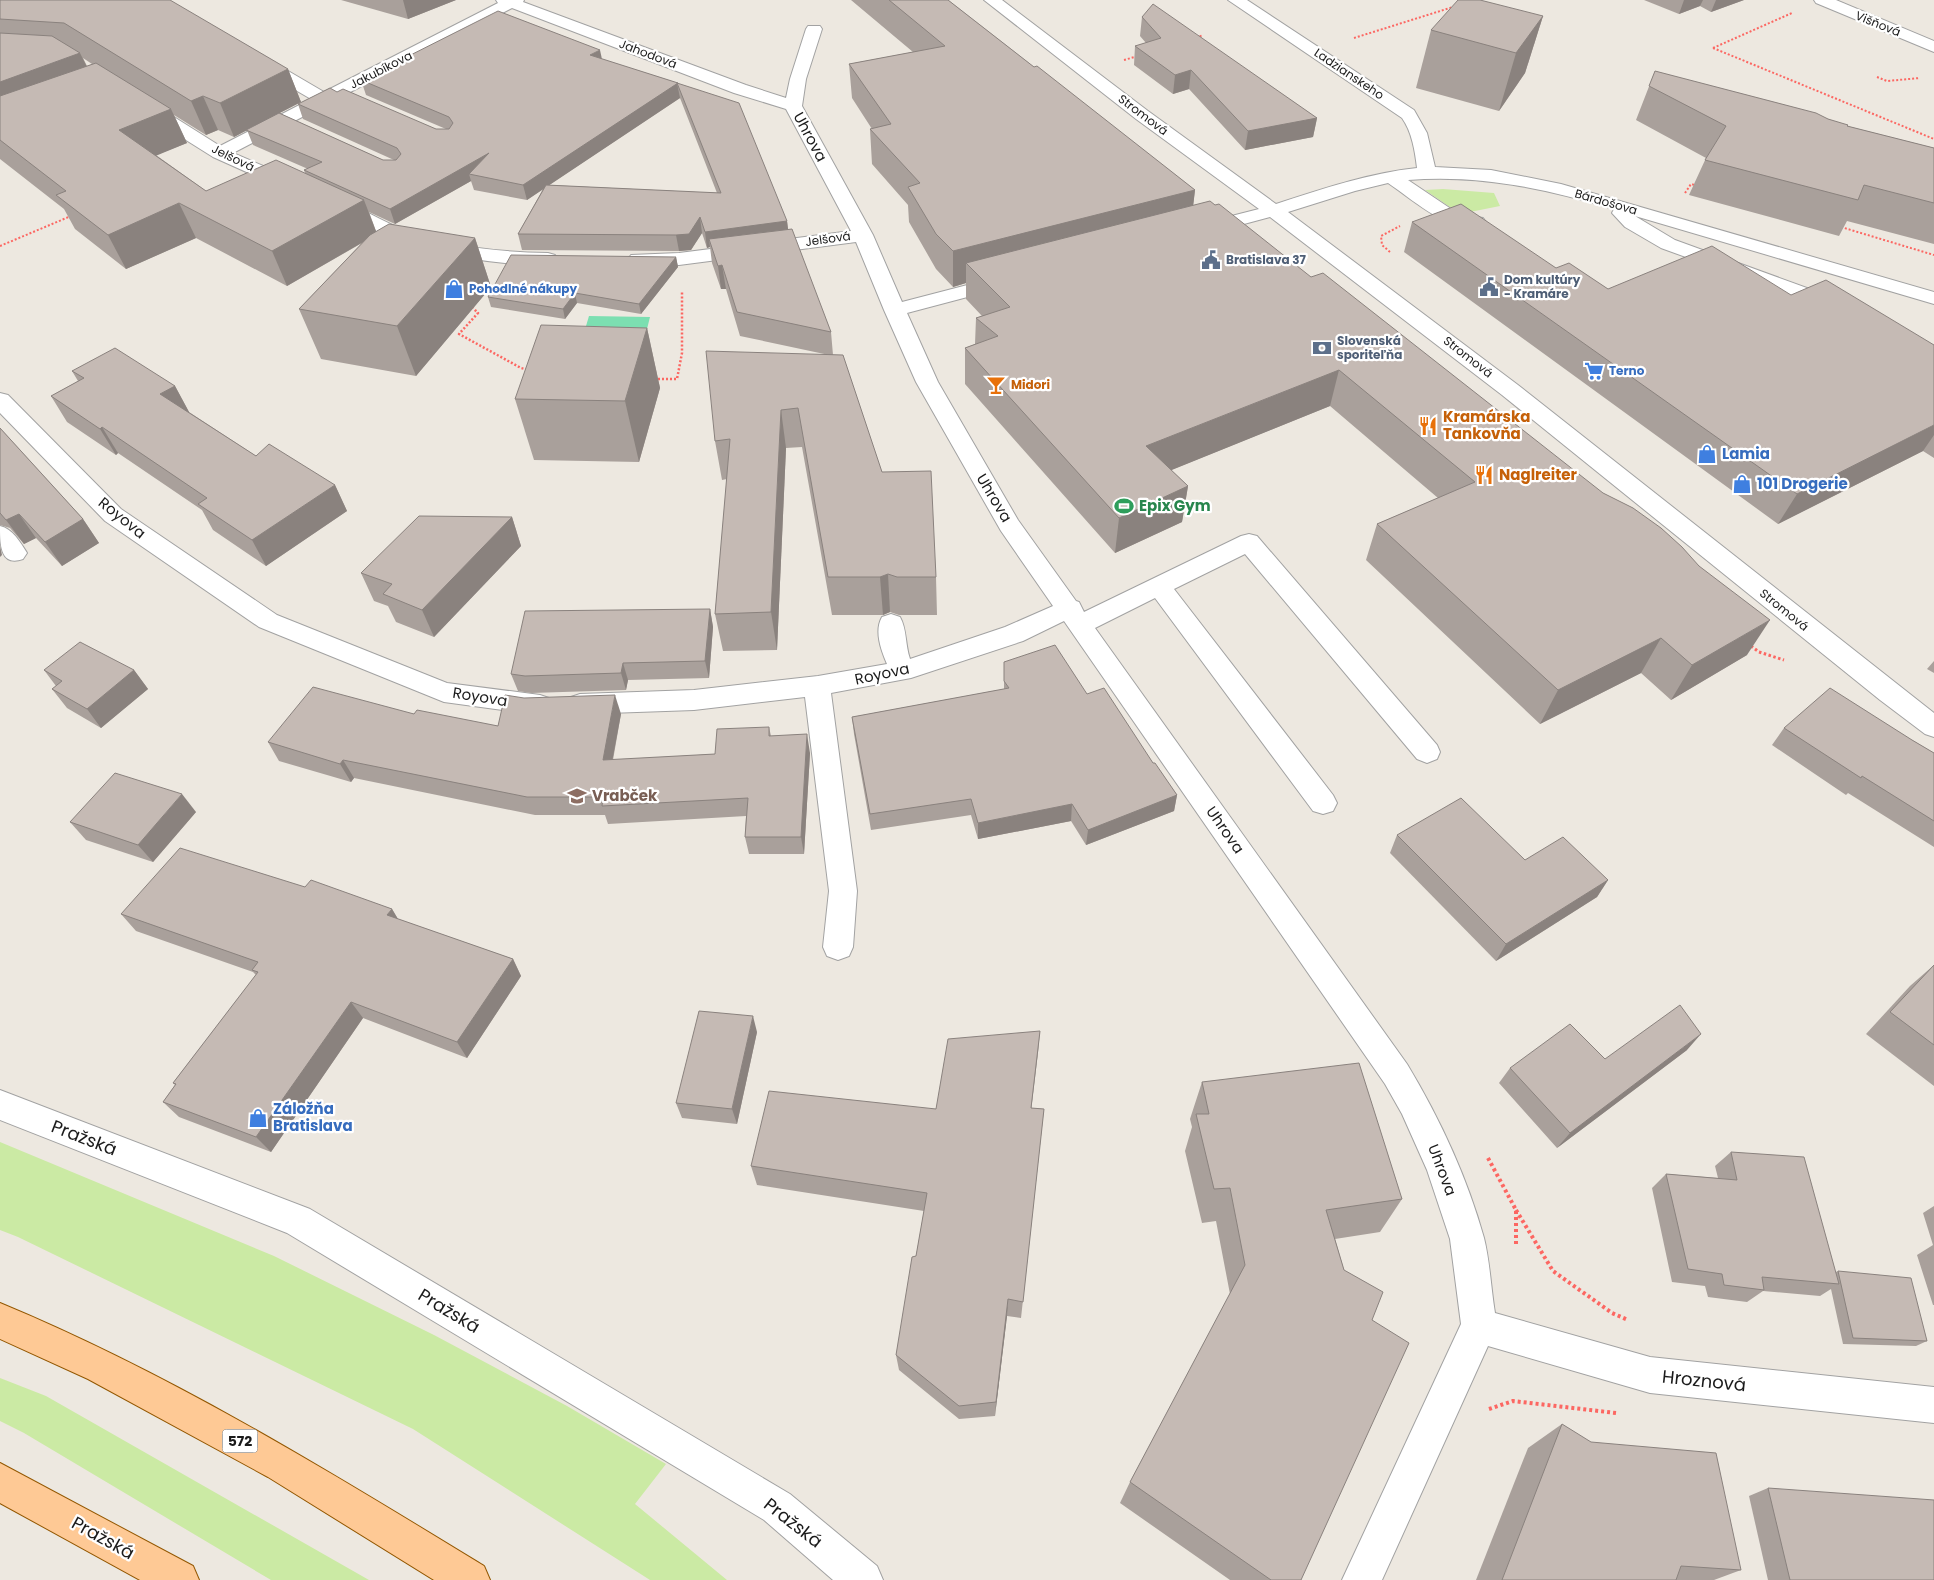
<svg xmlns="http://www.w3.org/2000/svg" width="1934" height="1580" font-family="Poppins,sans-serif">
<style>
.grass{fill:#cbeaa4}
.pitch{fill:#7cdfb1}
.lines{fill:none;stroke-linecap:round;stroke-linejoin:round}
.minor-casing{stroke:#a2a2a2;stroke-width:2}
.major-casing{stroke:#935700;stroke-width:2}
.path-far3{stroke:#fc6762;stroke-width:2;stroke-dasharray:2 2;stroke-linecap:butt}
.path-far2{stroke:#fc6762;stroke-width:2.5;stroke-dasharray:2 2;stroke-linecap:butt}
.path-far1{stroke:#fc6762;stroke-width:3;stroke-dasharray:2.5 2.5;stroke-linecap:butt}
.path{stroke:#fc6762;stroke-width:4;stroke-dasharray:3 3;stroke-linecap:butt}
.minor{fill:#fff;fill-rule:evenodd}
.major{fill:#fec995;fill-rule:evenodd}
.wall{fill:#a9a09b;fill-rule:evenodd}
.shaded-wall{fill:#8a827e}
.building{fill:#c5bab4;stroke:#8a827e}
.labels{text-anchor:middle;stroke-width:4.5;stroke-linejoin:round;paint-order:stroke}
.far-street-label{font-size:12px;fill:#1b1b1b;stroke:#fff}
.far-service-label{font-size:12px;font-weight:bold;fill:#4e5e75;stroke:#fff;text-anchor:start}
.far-shop-label{font-size:12px;font-weight:bold;fill:#366cbe;stroke:#fff;text-anchor:start}
.far-food-label{font-size:12px;font-weight:bold;fill:#c56008;stroke:#fff;text-anchor:start}
.shield{fill:#fff;stroke:#5f5f5f;stroke-width:1}
.shield-label{font-size:14px;font-weight:bold;fill:#1b1b1b}
.street-label{font-size:15px;fill:#1b1b1b;stroke:#fff}
.food-label{font-size:15px;font-weight:bold;fill:#c56008;stroke:#fff;text-anchor:start}
.shop-label{font-size:15px;font-weight:bold;fill:#366cbe;stroke:#fff;text-anchor:start}
.leisure-label{font-size:15px;font-weight:bold;fill:#27864d;stroke:#fff;text-anchor:start}
.education-label{font-size:15px;font-weight:bold;fill:#785e54;stroke:#fff;text-anchor:start}
.near-street-label{font-size:18px;fill:#1b1b1b;stroke:#fff}
</style>
<rect width="100%" height="100%" fill="#ede8e0"/>
<g class="grass">
<polygon points="1443,189 1494,193 1500,206 1460,214 1425,190"/>
<polygon points="0,1142 274,1256 434,1335 567,1406 666,1464 635,1504 727,1580 650,1580 413,1429 18,1237 0,1230"/>
<polygon points="0,1378 46,1396 369,1580 271,1580 24,1433 0,1421"/>
</g>
<polygon class="pitch" points="589,316 650,317 636,373 572,373"/>
<g class="lines">
<g class="minor-casing">
<g id="minor">
<path d="M496,0H524L523,2L746,85L786,98L790,79L806,29L808,26H820L822,29L806,79L802,106L873,235L902,302L1002,276L1009,278L1012,282L1009,286L907,313L938,382L1018,520L1076,601L1079,602L1084,612L1241,536L1249,534L1257,536L1437,745L1440,752L1437,759L1427,763L1417,759L1245,554L1174,589L1333,795L1337,803L1333,811L1323,814L1313,811L1155,598L1095,628L1407,1064C1439,1117 1467,1177 1484,1238C1490,1262 1491,1289 1495,1313L1650,1357L1934,1387V1423L1650,1393L1488,1346L1382,1580H1342L1461,1324L1450,1239L1427,1170L1402,1114L1385,1084L1064,621L1023,641L911,678L831,693L857,891L853,947L849,956L838,960L827,956L823,947L829,891L805,697L694,710L580,714L571,711L567,704L571,697L580,694L694,690L818,676L887,664C881,650 874,631 882,617L891,614L900,617C907,629 905,645 910,659L1005,627L1053,606L1001,531L916,382L884,310L856,242L679,265L631,263L628,259L631,255L679,253L851,231L786,109L734,93L512,8L233,153L296,180L298,184L296,188L289,190L282,188L213,157L143,113L140,109L143,105L149,104L155,105L220,146L311,99L254,66L252,62L254,58H266L324,92L498,3Z"/>
<path d="M984,0H1002L1148,111L1276,204C1322,189 1369,173 1417,168C1415,151 1412,132 1402,118L1228,0H1247L1414,110L1427,133L1435,167L1491,170L1561,184L1934,292V304L1635,216L1675,240L1840,300L1843,304L1840,308L1833,310L1826,308L1661,248L1625,227L1612,213L1614,209C1547,189 1479,174 1408,180L1460,215L1483,218L1486,222L1483,226C1449,234 1415,201 1388,183L1355,191L1288,212L1518,385L1934,713V737L1925,734L1880,700L1502,395L1270,217L1203,235L1196,233L1193,229L1196,225L1259,209L1136,119Z"/>
<polygon points="1814,0 1836,0 1934,41 1934,52 1816,3"/>
<path d="M339,201C361,207 381,221 402,229C449,247 498,252 548,253L555,255L558,259L555,263C539,267 521,264 505,263C439,257 391,240 332,211L330,207L332,203Z"/>
<polygon points="0,393 8,395 121,509 277,615 447,683 540,695 549,698 553,705 549,712 540,715 444,702 259,627 105,521 0,413"/>
<path d="M0,526C13,529 20,542 27,553L23,559C0,567 0,544 0,526Z"/>
<polygon points="0,1090 310,1209 790,1494 877,1566 883,1580 833,1580 764,1520 287,1233 0,1120"/>
</g>
</g>
<g class="major-casing">
<g id="major">
<path d="M0,1303C171,1374 327,1470 484,1566L490,1580H434L268,1477L88,1379L0,1339Z"/>
<polygon points="0,1463 193,1566 199,1580 140,1580 0,1503"/>
</g>
</g>
<g class="path-far3">
<polyline points="1196,38 1203,35"/>
<polyline points="1354,38 1453,7"/>
<polyline points="1713,48 1934,139"/>
<polyline points="1713,48 1792,13"/>
<polyline points="1124,60 1138,56"/>
<polyline points="1877,77 1887,81 1920,78"/>
<polyline points="1685,193 1691,184 1698,186"/>
<polyline points="1841,227 1934,255"/>
<polyline points="0,246 71,216"/>
<polyline points="1390,252 1382,245 1381,236 1400,226"/>
</g>
<g class="path-far2">
<polyline points="472,307 478,313 459,334 521,368 529,370"/>
<polyline points="654,379 677,379 682,353 682,292"/>
</g>
<polyline class="path-far1" points="1751,646 1759,652 1784,660"/>
<g class="path">
<polyline points="1488,1158 1516,1210 1516,1245"/>
<polyline points="1516,1210 1553,1271 1612,1313 1628,1320"/>
<polyline points="1489,1409 1513,1401 1616,1413"/>
</g>
<use href="#minor" class="minor"/>
<use href="#major" class="major"/>
</g>
<g class="wall">
<path d="M0,0L288,69L301,102L279,113L383,160H394L303,119L298,104L337,92L436,129H446L366,95L361,80L601,59L678,83L787,221L788,229L831,332L833,355L882,472L936,577L937,615H899L890,612L883,615H832L802,447L786,448L777,650L723,651L715,614L727,479L722,480L715,441L829,355L740,336L726,289H721L712,263L710,247L707,248L702,233L691,250L679,251L522,250L518,234L543,189L527,200L474,190L471,181L395,224L369,212L376,231L475,238L491,287L416,376L321,359L299,309L362,243L287,286L196,238L126,269L75,229L64,209L0,159ZM83,58L92,64L87,66ZM680,98L717,193L549,185ZM174,115L206,135L218,130L234,137L247,130L253,145L308,169L304,170L305,173L206,191L156,155L187,143Z"/>
<polygon points="341,0 456,0 408,19"/>
<polygon points="851,0 948,0 1034,67 1195,190 1193,205 1747,655 1671,700 1641,673 1540,724 1366,560 1377,524 1438,498 1330,406 1171,470 1188,486 1182,522 1115,553 965,384 965,348 975,344 976,318 982,316 966,299 966,283 953,287 936,269 909,222 908,205 872,164 870,129 872,129 852,98 849,64 913,52"/>
<polygon points="1644,0 1744,0 1711,12 1700,6 1679,14"/>
<polygon points="1543,16 1525,73 1499,111 1416,88 1431,30"/>
<polygon points="1142,17 1317,118 1313,137 1245,150 1189,89 1173,94 1134,65 1135,46 1146,43 1140,36"/>
<polygon points="1655,71 1828,119 1847,126 1934,148 1934,244 1847,221 1839,236 1689,195 1706,158 1636,120"/>
<polygon points="1412,222 1556,268 1608,289 1791,295 1934,345 1934,458 1923,451 1778,524 1404,252"/>
<polygon points="676,257 678,267 641,314 577,303 565,319 491,307 488,297"/>
<polygon points="647,328 660,388 639,462 534,460 515,399"/>
<polygon points="72,371 175,386 189,412 256,456 335,485 347,511 266,566 213,530 202,510 118,453 116,455 67,422 51,396 78,381"/>
<polygon points="0,428 83,519 99,543 62,566 36,538 24,544 10,528 0,525"/>
<polygon points="512,517 521,546 434,637 396,622 388,606 374,601 361,573"/>
<polygon points="710,609 713,627 709,678 628,680 626,690 531,693 518,691 511,674"/>
<polygon points="1934,661 1934,673 1927,669"/>
<polygon points="1004,662 1087,694 1153,763 1177,795 1174,811 1086,845 1071,821 978,839 971,815 871,830 854,734 852,717 1004,689"/>
<polygon points="44,670 134,670 148,689 101,728 67,708 52,689 56,686"/>
<polygon points="414,714 498,726 621,714 613,760 715,754 769,727 771,736 810,753 804,854 749,854 745,837 746,816 608,824 605,815 535,815 354,778 351,782 279,761 268,742"/>
<polygon points="1784,728 1912,740 1934,753 1934,847 1848,793 1846,795 1772,745"/>
<polygon points="196,812 153,862 86,840 70,822"/>
<polygon points="1397,835 1525,860 1608,880 1597,897 1496,961 1390,853"/>
<polygon points="305,887 392,909 398,919 513,959 521,976 467,1058 363,1018 271,1152 179,1117 163,1102 175,1085 173,1083 256,975 253,972 136,931 121,914"/>
<polygon points="1934,965 1934,1086 1866,1034 1910,986"/>
<polygon points="1040,1031 1031,1108 1044,1109 1021,1318 1007,1316 995,1416 959,1419 899,1370 896,1355 916,1256 924,1211 757,1185 751,1166 936,1109"/>
<polygon points="757,1032 737,1124 682,1118 676,1103"/>
<polygon points="1687,1050 1557,1148 1499,1083 1510,1068 1605,1059"/>
<polygon points="1202,1082 1402,1199 1380,1232 1335,1239 1344,1270 1372,1320 1301,1580 1230,1580 1120,1503 1130,1482 1230,1294 1216,1221 1202,1223 1185,1151 1192,1127 1190,1119"/>
<polygon points="1731,1152 1836,1272 1838,1271 1927,1341 1916,1346 1843,1344 1831,1289 1820,1296 1763,1291 1747,1302 1708,1297 1705,1286 1672,1282 1652,1188 1666,1174 1718,1178 1715,1166"/>
<polygon points="1934,1206 1934,1305 1933,1305 1917,1255 1933,1245 1923,1213"/>
<polygon points="1562,1424 1741,1570 1714,1580 1476,1580 1528,1448"/>
<polygon points="1768,1488 1934,1580 1768,1580 1749,1496"/>
</g>
<g class="shaded-wall">
<polygon points="403,0 456,0 408,19"/>
<polygon points="1684,0 1703,0 1700,6 1679,14"/>
<polygon points="1716,0 1744,0 1711,12"/>
<polygon points="1543,16 1525,73 1499,111 1516,53"/>
<polygon points="600,50 603,64 590,55"/>
<polygon points="80,53 97,87 0,122 0,82"/>
<polygon points="288,69 301,102 234,137 220,103"/>
<polygon points="1191,70 1189,89 1173,94 1175,75"/>
<polygon points="677,83 680,98 527,200 523,185"/>
<polygon points="203,96 218,130 206,135 191,101"/>
<polygon points="171,109 187,143 136,164 119,130"/>
<polygon points="1317,118 1313,137 1245,150 1248,131"/>
<polygon points="489,153 469,174 471,181 395,224 390,209"/>
<polygon points="1195,190 1191,225 966,263 966,283 953,287 953,251"/>
<polygon points="364,200 377,234 287,286 272,251"/>
<polygon points="179,203 196,238 126,269 108,235"/>
<polygon points="700,217 702,233 691,250 679,251 676,235"/>
<polygon points="787,221 789,237 709,239 710,247 707,248 705,232"/>
<polygon points="475,238 491,287 416,376 397,326"/>
<polygon points="676,257 678,267 641,314 639,304"/>
<polygon points="722,265 726,289 721,289 718,266"/>
<polygon points="575,293 577,303 565,319 563,309"/>
<polygon points="647,328 660,388 639,462 625,401"/>
<polygon points="1339,370 1330,406 1142,482 1146,446"/>
<polygon points="175,386 189,412 175,420 160,394"/>
<polygon points="781,410 786,448 777,650 771,612"/>
<polygon points="1934,425 1934,435 1923,451 1778,524 1797,494"/>
<polygon points="102,427 118,453 116,455 100,429"/>
<polygon points="335,485 347,511 266,566 252,540"/>
<polygon points="1188,486 1182,522 1115,553 1119,518"/>
<polygon points="19,514 36,538 24,544 6,520"/>
<polygon points="512,517 521,546 434,637 422,610"/>
<polygon points="83,519 99,543 62,566 45,542"/>
<polygon points="0,546 2,555 0,557"/>
<polygon points="888,574 890,612 883,615 880,577"/>
<polygon points="710,609 713,627 709,678 705,661"/>
<polygon points="1770,620 1747,655 1671,700 1692,665"/>
<polygon points="1661,638 1641,673 1540,724 1558,690"/>
<polygon points="623,663 628,680 626,690 621,673"/>
<polygon points="134,670 148,689 101,728 87,709"/>
<polygon points="615,695 621,714 609,778 603,760"/>
<polygon points="807,734 810,753 804,854 801,837"/>
<polygon points="343,760 354,778 351,782 340,764"/>
<polygon points="182,794 196,812 153,862 138,845"/>
<polygon points="1177,795 1174,811 1086,845 1088,830"/>
<polygon points="1072,804 1071,821 978,839 978,823"/>
<polygon points="1608,880 1597,897 1496,961 1506,944"/>
<polygon points="392,909 402,926 387,915"/>
<polygon points="513,959 521,976 467,1058 457,1042"/>
<polygon points="351,1002 363,1018 271,1152 256,1137"/>
<polygon points="753,1016 757,1032 737,1124 732,1109"/>
<polygon points="1040,1031 1038,1052 1029,1128 1031,1108"/>
<polygon points="1701,1034 1687,1050 1557,1148 1570,1133"/>
<polygon points="1008,1299 1007,1316 995,1416 996,1402"/>
</g>
<g class="building">
<polygon points="0,0 170,0 288,69 220,103 203,96 191,101 64,23 0,19"/>
<polygon points="889,0 948,0 1034,67 1037,66 1195,190 953,251 936,234 908,187 920,183 870,129 891,124 849,64 945,46"/>
<polygon points="1458,0 1480,0 1543,16 1516,53 1431,30"/>
<polygon points="1153,4 1317,118 1248,131 1191,70 1175,75 1135,46 1161,38 1142,17"/>
<polygon points="498,11 600,50 590,55 678,83 523,185 469,174 489,153 390,209 304,170 322,162 246,130 279,113 383,160 396,160 401,154 397,148 298,104 330,88 337,92 343,89 436,129 449,129 453,123 449,117 361,80"/>
<polygon points="0,33 52,36 80,53 0,82"/>
<polygon points="96,63 171,109 119,130 206,191 276,160 364,200 272,251 179,203 108,235 56,195 66,191 0,140 0,96"/>
<polygon points="1655,71 1816,113 1828,119 1848,125 1847,126 1934,148 1934,203 1864,185 1858,200 1705,160 1726,126 1649,86"/>
<polygon points="677,83 739,103 787,221 705,232 700,217 689,234 676,235 518,234 546,185 721,193"/>
<polygon points="1210,201 1215,205 1219,204 1311,277 1323,273 1603,493 1633,508 1661,528 1682,547 1699,566 1770,620 1692,665 1661,638 1558,690 1377,524 1475,482 1339,370 1146,446 1188,486 1119,518 965,348 998,336 976,318 1010,307 966,263"/>
<polygon points="1461,204 1556,268 1569,263 1608,289 1712,246 1791,295 1826,280 1934,345 1934,425 1797,494 1412,222"/>
<polygon points="389,224 475,238 397,326 299,309 370,235"/>
<polygon points="792,229 831,332 737,312 722,265 718,266 709,239"/>
<polygon points="511,255 676,257 639,304 575,293 563,309 488,297"/>
<polygon points="541,325 647,328 625,401 515,399"/>
<polygon points="115,348 175,386 160,394 256,456 269,444 335,485 252,540 198,504 207,498 102,427 100,429 51,396 84,378 72,371"/>
<polygon points="706,351 843,355 882,472 931,471 936,577 897,577 888,574 880,577 828,577 798,408 781,410 771,612 715,614 730,439 715,441"/>
<polygon points="0,428 83,519 45,542 19,514 6,520 0,513"/>
<polygon points="419,516 512,517 422,610 383,594 392,584 361,573"/>
<polygon points="710,609 705,661 623,663 621,673 525,676 511,674 525,611"/>
<polygon points="80,642 134,670 87,709 52,689 62,681 44,670"/>
<polygon points="1055,645 1087,694 1104,688 1153,763 1155,763 1177,795 1088,830 1072,804 978,823 971,799 870,814 852,717 1009,688 1004,681 1004,662"/>
<polygon points="313,687 414,714 417,710 498,726 505,695 524,698 615,695 603,760 715,754 717,729 769,727 769,736 807,734 801,837 745,837 748,798 602,806 603,797 527,797 343,760 340,764 268,742"/>
<polygon points="1830,688 1912,740 1934,753 1934,821 1862,776 1861,778 1784,728"/>
<polygon points="115,773 182,794 138,845 70,822"/>
<polygon points="1461,798 1525,860 1563,837 1608,880 1506,944 1397,835"/>
<polygon points="180,848 305,887 311,880 392,909 387,915 513,959 457,1042 351,1002 256,1137 163,1102 176,1084 173,1083 258,972 252,970 258,962 121,914"/>
<polygon points="1934,965 1934,1045 1890,1012"/>
<polygon points="1680,1005 1701,1034 1570,1133 1510,1068 1570,1024 1605,1059"/>
<polygon points="699,1011 753,1016 732,1109 676,1103"/>
<polygon points="1040,1031 1031,1108 1044,1109 1023,1302 1008,1299 996,1402 959,1406 896,1355 912,1257 916,1256 927,1193 751,1166 769,1091 936,1109 948,1039"/>
<polygon points="1359,1063 1402,1199 1326,1210 1344,1270 1383,1292 1372,1320 1409,1343 1301,1580 1271,1580 1130,1482 1245,1265 1230,1188 1214,1189 1196,1114 1209,1114 1202,1082"/>
<polygon points="1731,1152 1804,1157 1839,1284 1762,1277 1764,1290 1724,1285 1722,1274 1688,1269 1666,1174 1737,1180"/>
<polygon points="1838,1271 1911,1278 1927,1341 1853,1338"/>
<polygon points="1562,1424 1591,1442 1716,1453 1741,1570 1681,1566 1676,1580 1502,1580"/>
<polygon points="1768,1488 1934,1500 1934,1580 1790,1580"/>
</g>
<defs>
<g id="civic-bare" transform="scale(1.5)"><path d="M-.6-6.5H3V-4.5H.6V-3L4-1V1h2V6H-6V1h2V-1L-.6-3ZM-1.2 2.5V6h2.4V2.5Z" fill="#5c6f8a" stroke="#fff" stroke-width="2.5" paint-order="stroke"/></g>
<g id="shop-bare" transform="scale(1.5)"><path d="M-5-2.5h2.3a2.7 3.5 0 0 1 5.4 0H5L5.5 6h-11ZM-1.5-2.5h3a1.5 2.3 0 0 0-3 0Z" fill="#3f7fe0" stroke="#fff" stroke-width="2.5" paint-order="stroke"/></g>
<g id="bank-bare" transform="scale(1.5)"><path d="M-6-4H6V4H-6ZM0-2.3a2.3 2.3 0 1 0 0 4.6a2.3 2.3 0 1 0 0-4.6Z" fill="#5c6f8a" stroke="#fff" stroke-width="2.5" paint-order="stroke"/></g>
<g id="supermarket-bare" transform="scale(1.5)"><path d="M-6-5.5h2.5l.6 2H6L4.5 2H-2.5L-4.4-4H-6ZM-1.5 3.2a1.3 1.3 0 1 0 .1 0ZM3 3.2a1.3 1.3 0 1 0 .1 0Z" fill="#3f7fe0" stroke="#fff" stroke-width="2.5" paint-order="stroke"/></g>
<g id="bar-bare" transform="scale(1.5)"><path d="M-6-5H6L.8 .8V4.5H3.5V6h-7V4.5H-.8V.8Z" fill="#e8710a" stroke="#fff" stroke-width="2.5" paint-order="stroke"/></g>
<g id="restaurant-bare" transform="scale(1.5)"><path d="M-5-6h1v4h1v-4h1v4h1v-4h1v5L-1.5 .5V6h-2V.5L-5-1ZM5-6V6H3V1.5H1.5Q1.5-4 5-6Z" fill="#e8710a" stroke="#fff" stroke-width="2.5" paint-order="stroke"/></g>
<g id="stadium-bare" transform="scale(1.5)"><path d="M0-5a6.5 5 0 1 0 0 10a6.5 5 0 1 0 0-10ZM-3.5-1.8h7v3.6h-7Z" fill="#2e9e5b" stroke="#fff" stroke-width="2.5" paint-order="stroke"/></g>
<g id="school-bare" transform="scale(1.5)"><path d="M0-5L7-2L0 1L-7-2ZM-4 1L0 2.5L4 1V4Q0 6-4 4Z" fill="#8d6e63" stroke="#fff" stroke-width="2.5" paint-order="stroke"/></g>
</defs>
<g fill-rule="evenodd">
<use href="#civic-bare" x="1211" y="260"/>
<use href="#civic-bare" x="1489" y="287"/>
<use href="#shop-bare" x="454" y="289"/>
<use href="#bank-bare" x="1322" y="348"/>
<use href="#supermarket-bare" x="1594" y="371"/>
<use href="#bar-bare" x="996" y="385"/>
<use href="#restaurant-bare" x="1428" y="426"/>
<use href="#shop-bare" x="1707" y="454"/>
<use href="#restaurant-bare" x="1484" y="475"/>
<use href="#shop-bare" x="1742" y="484"/>
<use href="#stadium-bare" x="1124" y="506"/>
<use href="#school-bare" x="577" y="796"/>
<use href="#shop-bare" x="258" y="1118"/>
</g>
<g class="labels">
<g class="far-street-label">
<text transform="translate(1878 24) rotate(22)" y="4">Višňová</text>
<text transform="translate(648 54) rotate(21)" y="4">Jahodová</text>
<text transform="translate(381 70) rotate(-27)" y="4">Jakubíkova</text>
<text transform="translate(1349 74) rotate(34)" y="4">Ladzianskeho</text>
<text transform="translate(1143 115) rotate(37)" y="4">Stromová</text>
<text transform="translate(233 158) rotate(26)" y="4">Jelšová</text>
<text transform="translate(1606 202) rotate(16)" y="4">Bárdošova</text>
<text transform="translate(828 239) rotate(-8)" y="4">Jelšová</text>
<text transform="translate(1468 357) rotate(38)" y="4">Stromová</text>
<text transform="translate(1784 610) rotate(39)" y="4">Stromová</text>
</g>
<g class="far-service-label">
<text x="1226" y="264">Bratislava 37</text>
<text x="1504" y="284">Dom kultúry<tspan x="1504" dy="14">- Kramáre</tspan></text>
<text x="1337" y="345">Slovenská<tspan x="1337" dy="14">sporiteľňa</tspan></text>
</g>
<g class="far-shop-label">
<text x="469" y="293">Pohodlné nákupy</text>
<text x="1609" y="375">Terno</text>
</g>
<g class="far-food-label">
<text x="1011" y="389">Midori</text>
</g>
<rect class="shield" x="222.5" y="1429.5" width="35" height="23" rx="4"/>
<g class="shield-label">
<text x="240" y="1446">572</text>
</g>
<g class="street-label">
<text transform="translate(810 137) rotate(62)" y="5">Uhrova</text>
<text transform="translate(994 498) rotate(59)" y="5">Uhrova</text>
<text transform="translate(122 518) rotate(39)" y="5">Royova</text>
<text transform="translate(882 674) rotate(-12)" y="5">Royova</text>
<text transform="translate(480 697) rotate(9)" y="5">Royova</text>
<text transform="translate(1225 830) rotate(55)" y="5">Uhrova</text>
<text transform="translate(1442 1170) rotate(69)" y="5">Uhrova</text>
</g>
<g class="food-label">
<text x="1443" y="422">Kramárska<tspan x="1443" dy="17">Tankovňa</tspan></text>
<text x="1499" y="480">Naglreiter</text>
</g>
<g class="shop-label">
<text x="1722" y="459">Lamia</text>
<text x="1757" y="489">101 Drogerie</text>
<text x="273" y="1114">Záložňa<tspan x="273" dy="17">Bratislava</tspan></text>
</g>
<g class="leisure-label">
<text x="1139" y="511">Epix Gym</text>
</g>
<g class="education-label">
<text x="592" y="801">Vrabček</text>
</g>
<g class="near-street-label">
<text transform="translate(84 1138) rotate(21)" y="6">Pražská</text>
<text transform="translate(449 1311) rotate(31)" y="6">Pražská</text>
<text transform="translate(1704 1381) rotate(6)" y="6">Hroznová</text>
<text transform="translate(793 1523) rotate(38)" y="6">Pražská</text>
<text transform="translate(103 1538) rotate(29)" y="6">Pražská</text>
</g>
</g>
</svg>
